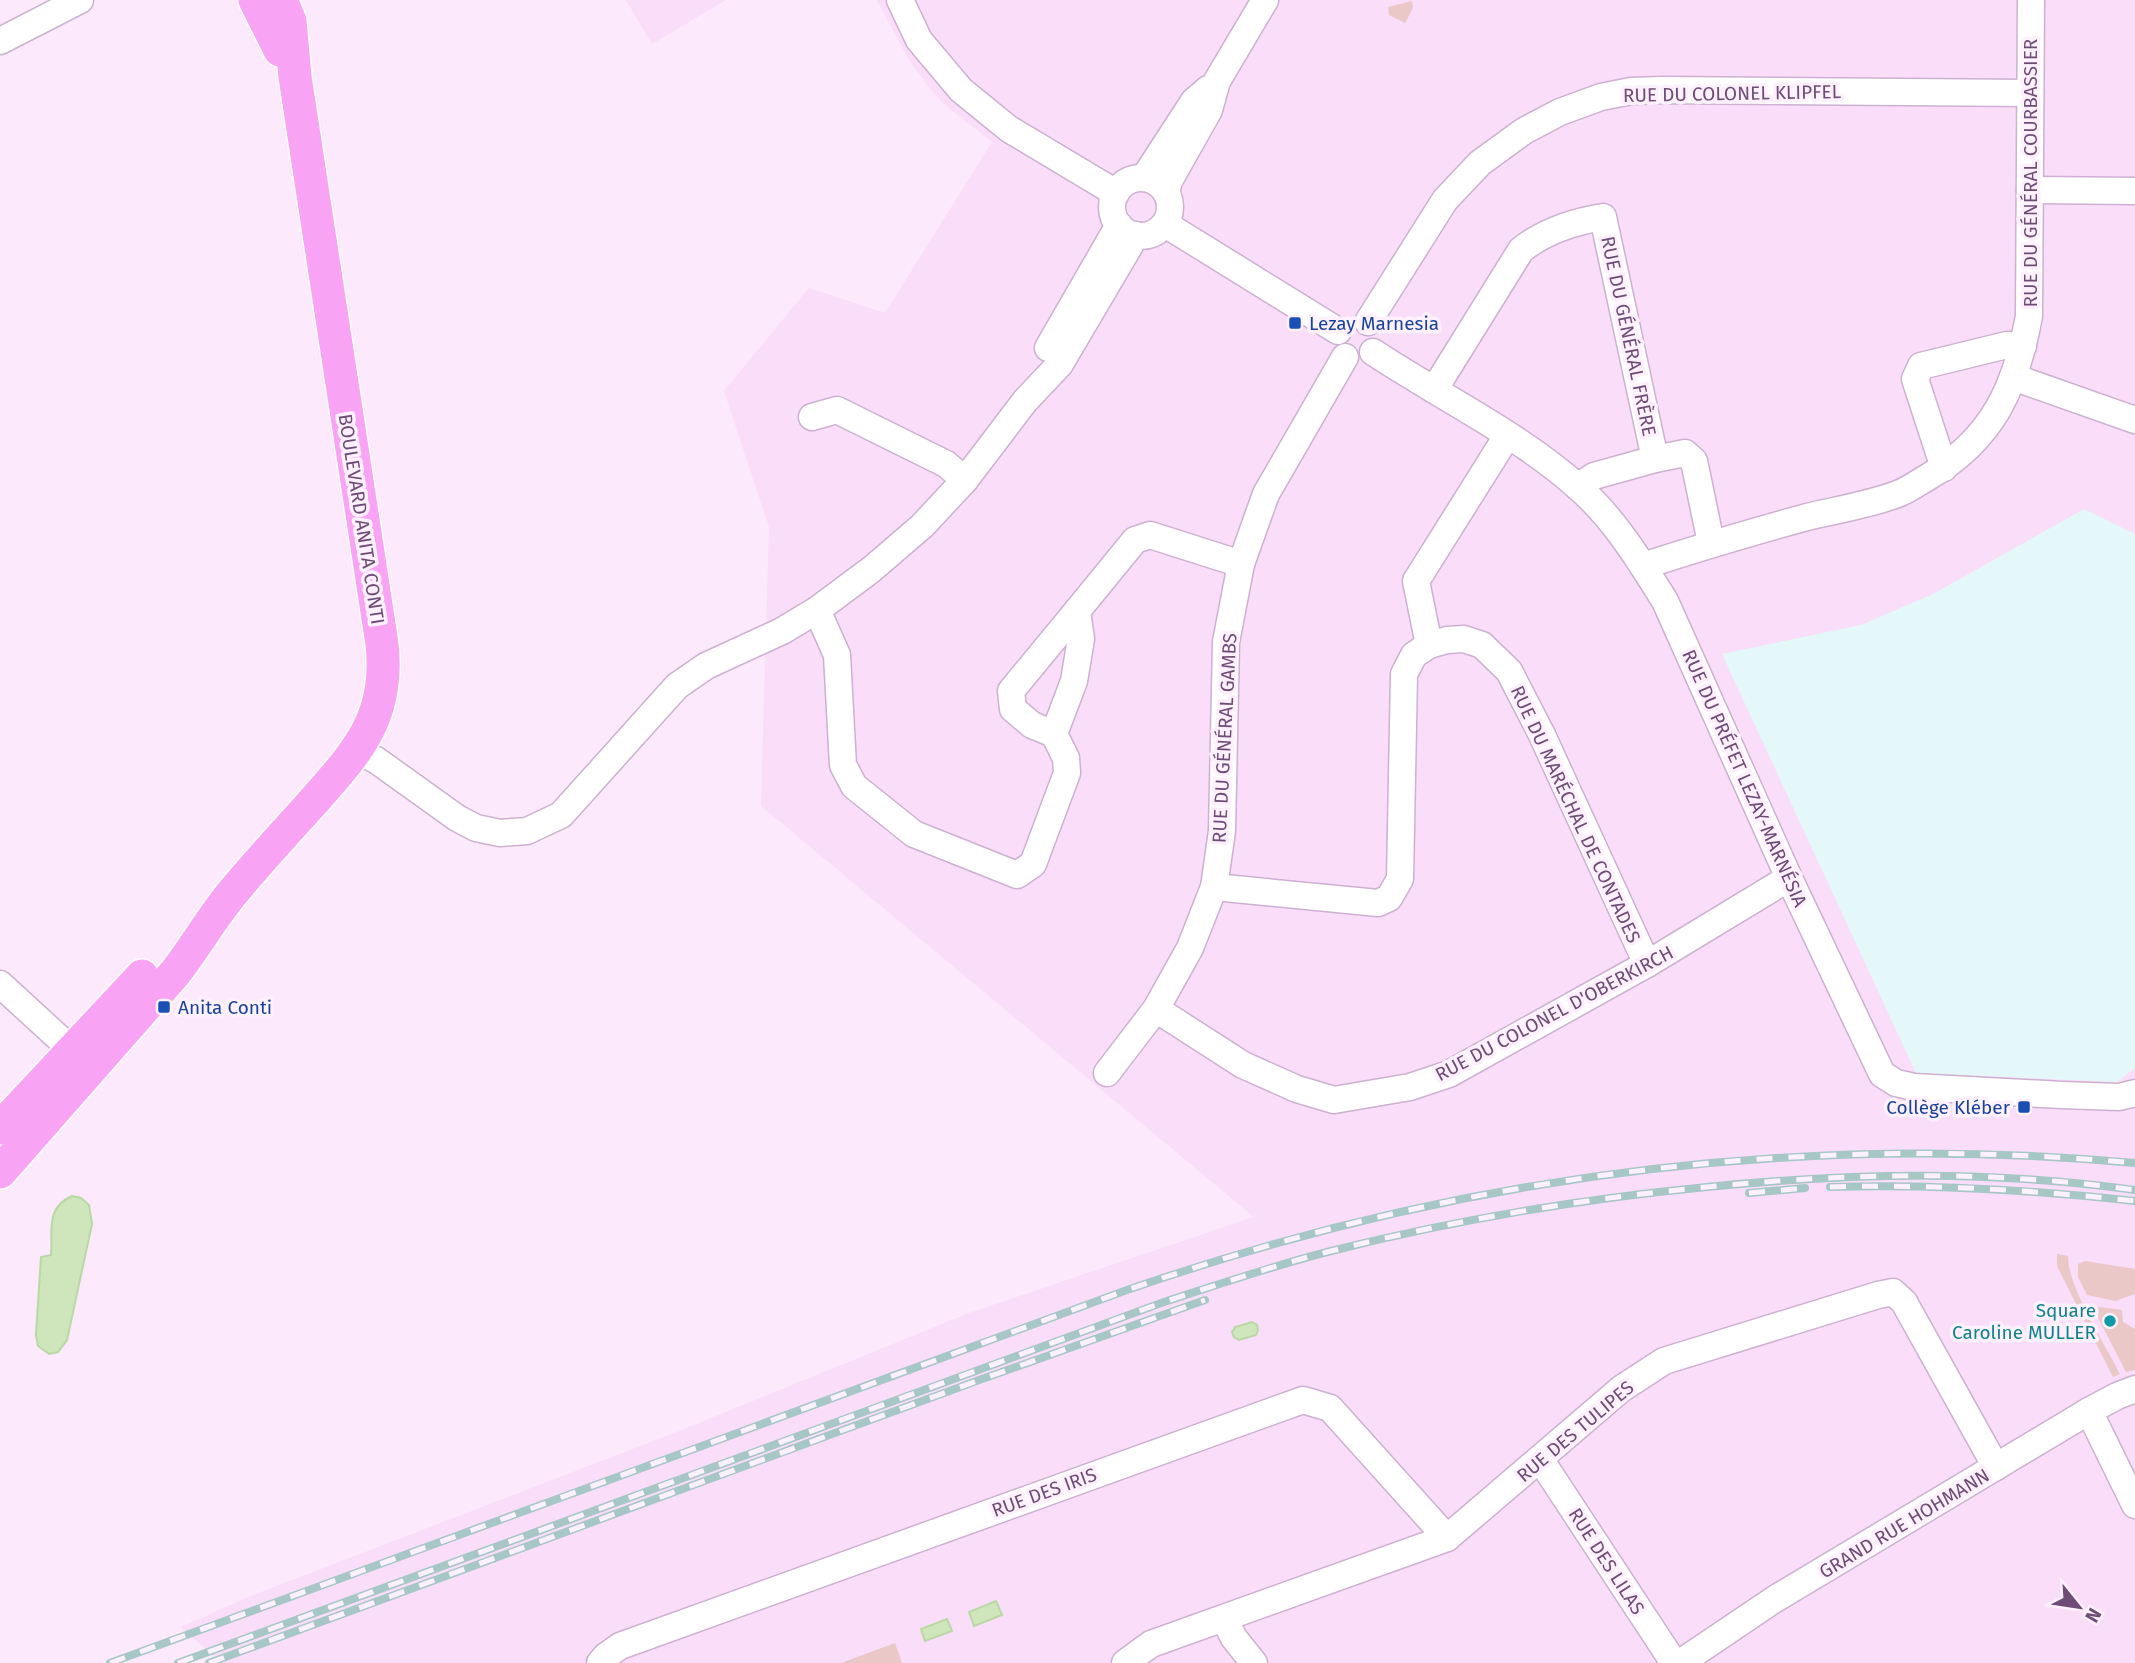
<svg xmlns="http://www.w3.org/2000/svg" width="2135" height="1663" font-family="'Fira Sans',sans-serif">
<style>
.residential{fill:#f9ddf9}
.education{fill:#e5f8f9}
.green{fill:#eac8c7}
.water{fill:#cfe6bd;stroke:#b9d8a3;stroke-width:2}
.lines{fill:none;stroke-linecap:round;stroke-linejoin:round}
.minor-casing{stroke:#cdb1d1;stroke-width:29}
.major-casing{stroke:#fff;stroke-width:36}
.minor{stroke:#fff;stroke-width:26}
.major{stroke:#f9a3f5;stroke-width:33}
.rail-casing{stroke:#a6c7c6;stroke-width:8}
.rail{stroke:#fff0fe;stroke-width:5;stroke-dasharray:16;stroke-linecap:butt}
.transit-dot{fill:#1a4fb4;stroke:#fff0fe;stroke-width:2.5}
.culture-dot{fill:#0f9aa8;stroke:#fff0fe;stroke-width:2.5}
.labels{text-anchor:middle;stroke-width:7;stroke-linejoin:round;paint-order:stroke}
.street-label{font-size:19px;fill:#6e4c77;stroke:#fff0fe}
.transit-label{font-size:19px;fill:#164399;stroke:#fff0fe;text-anchor:start}
.culture-label{font-size:19px;fill:#0d838f;stroke:#fff0fe;text-anchor:end}
</style>
<rect width="100%" height="100%" fill="#fce9fc"/>
<g class="residential">
<polygon points="626,0 726,0 652,44"/>
<polygon points="877,0 2135,0 2135,1663 221,1663 181,1627 251,1596 674,1433 969,1313 1254,1217 761,806 769,527 724,391 809,288 885,313 992,142 944,104 930,89 909,60"/>
</g>
<polygon class="education" points="2084,509 2135,534 2135,1068 2117,1082 1916,1073 1722,654 1861,625 1933,594"/>
<g class="green">
<polygon points="1412,1 1413,8 1405,23 1389,15 1388,7"/>
<path d="M2057,1254L2068,1256C2068,1288 2105,1344 2120,1374L2113,1377L2057,1266Z"/>
<polygon points="2085,1261 2135,1269 2135,1294 2115,1301 2087,1295 2078,1277 2078,1264"/>
<polygon points="2092,1306 2122,1310 2123,1322 2135,1329 2135,1370 2126,1372"/>
<polygon points="895,1643 902,1663 841,1663"/>
</g>
<g class="water">
<path d="M72,1196L81,1198L89,1205L92,1224L67,1340L58,1352L49,1354L38,1346L36,1335L41,1257L51,1255C53,1230 45,1208 72,1196Z"/>
<polygon points="1252,1322 1257,1325 1258,1330 1256,1335 1239,1340 1234,1337 1232,1332 1235,1327"/>
<polygon points="996,1601 1002,1615 974,1626 969,1612"/>
<polygon points="947,1619 952,1631 925,1641 921,1629"/>
</g>
<g class="lines">
<g class="minor-casing">
<g id="minor">
<polyline points="900,0 919,40 961,90 1009,129 1116,193"/>
<polyline points="0,41 80,0"/>
<polyline points="1144,178 1194,101 1208,89"/>
<circle cx="1141" cy="207" r="29"/>
<polyline points="2030,190 2135,191"/>
<polyline points="1166,192 1169,181 1209,110 1217,81 1265,0"/>
<polyline points="1165,224 1338,331"/>
<polyline points="1368,322 1445,200 1480,163 1524,131 1560,112 1601,97 1631,91 1663,90 2030,93"/>
<polyline points="1048,348 1119,225"/>
<path d="M1373,352C1439,396 1519,434 1578,487C1614,518 1640,561 1665,601L1789,878L1882,1074L1896,1083L1914,1087L2062,1095L2119,1097L2135,1093"/>
<polyline points="2013,377 2135,420"/>
<path d="M1434,390L1521,250C1545,231 1572,222 1603,217L1655,459L1594,476L1578,487"/>
<polyline points="812,417 837,410 946,464 965,480"/>
<polyline points="1655,459 1685,453 1694,461 1711,543"/>
<polyline points="1944,468 1915,379 1921,366 2007,345 2023,346"/>
<path d="M1643,566C1698,548 1752,532 1807,517C1836,510 1873,504 1900,493C1910,489 1919,482 1928,477C1993,439 2016,387 2029,316L2031,0"/>
<polyline points="817,610 837,655 843,765 854,786 914,834 1017,875 1033,864 1067,773 1066,758 1054,734 1074,681 1081,639 1077,611 1135,540 1150,535 1241,564"/>
<polyline points="1429,645 1416,581 1507,436"/>
<polyline points="1054,734 1032,725 1013,709 1011,691 1077,611"/>
<polyline points="357,751 376,760 457,818 476,828 500,833 527,831 561,815 677,686 706,666 782,631 817,610 872,569 922,526 965,480 1025,401 1060,364 1136,235"/>
<polyline points="1214,887 1378,903 1389,898 1400,879 1404,674 1414,655 1429,645 1447,640 1464,639 1482,645 1509,671 1542,735 1647,964"/>
<polyline points="0,984 85,1062"/>
<polyline points="1156,1009 1243,1065 1297,1089 1334,1100 1410,1087 1449,1074 1647,964 1789,878"/>
<polyline points="1107,1073 1156,1009 1190,948 1214,887 1222,831 1226,642 1241,564 1266,494 1345,357"/>
<polyline points="2089,1411 2135,1505"/>
<polyline points="1540,1459 1674,1663"/>
<polyline points="1224,1619 1234,1638 1254,1663"/>
<polyline points="600,1663 606,1656 620,1646 1303,1400 1330,1408 1447,1538"/>
<polyline points="1125,1663 1151,1644 1447,1538 1621,1389 1664,1361 1878,1295 1893,1292 1904,1302 1996,1467"/>
<polyline points="1680,1663 1775,1599 2089,1411 2117,1396 2135,1389"/>
</g>
</g>
<g class="major-casing">
<g id="major">
<polyline points="255,0 280,50"/>
<polyline points="0,1128 142,976"/>
<path d="M0,1172L175,973C196,946 212,917 234,891C259,861 286,832 312,803C357,752 390,718 382,644L295,77L290,21L281,0"/>
</g>
</g>
<use href="#minor" class="minor"/>
<use href="#major" class="major"/>
<g class="rail-casing">
<g id="rail">
<path d="M1830,1187C1932,1184 2033,1190 2135,1201"/>
<polyline points="1749,1193 1805,1188"/>
<path d="M110,1663L1127,1290C1454,1177 1790,1132 2135,1163"/>
<path d="M178,1663L1164,1302C1220,1284 1275,1265 1331,1251C1455,1220 1580,1199 1707,1187C1850,1173 1992,1170 2135,1190"/>
<polyline points="209,1663 982,1379 1205,1300"/>
</g>
</g>
<use href="#rail" class="rail"/>
</g>
<g class="transit-dot">
<rect x="1288" y="316" width="14" height="14" rx="3.5"/>
<rect x="157" y="1000" width="14" height="14" rx="3.5"/>
<rect x="2017" y="1100" width="14" height="14" rx="3.5"/>
</g>
<circle class="culture-dot" cx="2110" cy="1321" r="7"/>
<g class="labels">
<g class="street-label">
<text transform="translate(1732 93) rotate(-1)" y="7">RUE DU COLONEL KLIPFEL</text>
<text transform="translate(2030 173) rotate(-90)" y="7">RUE DU GÉNÉRAL COURBASSIER</text>
<text transform="translate(1629 336) rotate(78)" y="7">RUE DU GÉNÉRAL FRÈRE</text>
<text transform="translate(362 519) rotate(81)" y="7">BOULEVARD ANITA CONTI</text>
<text transform="translate(1224 738) rotate(-87)" y="7">RUE DU GÉNÉRAL GAMBS</text>
<text transform="translate(1745 778) rotate(66)" y="7">RUE DU PRÉFET LEZAY-MARNÉSIA</text>
<text transform="translate(1576 814) rotate(65)" y="7">RUE DU MARÉCHAL DE CONTADES</text>
<text transform="translate(1554 1013) rotate(-28)" y="7">RUE DU COLONEL D'OBERKIRCH</text>
<text transform="translate(1575 1431) rotate(-40)" y="7">RUE DES TULIPES</text>
<text transform="translate(1044 1492) rotate(-20)" y="7">RUE DES IRIS</text>
<text transform="translate(1904 1523) rotate(-31)" y="7">GRAND RUE HOHMANN</text>
<text transform="translate(1607 1561) rotate(57)" y="7">RUE DES LILAS</text>
</g>
<g class="transit-label">
<text x="1309" y="330">Lezay Marnesia</text>
<text x="178" y="1014">Anita Conti</text>
<text x="2010" y="1114" text-anchor="end">Collège Kléber</text>
</g>
<g class="culture-label">
<text x="2096" y="1317">Square<tspan x="2096" dy="22">Caroline MULLER</tspan></text>
</g>
</g>
<g transform="translate(2079 1607) rotate(120)" stroke="#fff0fe" stroke-width="5" paint-order="stroke">
<path d="M0-5L12 26L0 18L-12 26Z" fill="#6e4c77"/>
<text y="-10" font-size="19" font-weight="bold" text-anchor="middle" fill="#6e4c77">N</text>
</g>
</svg>
